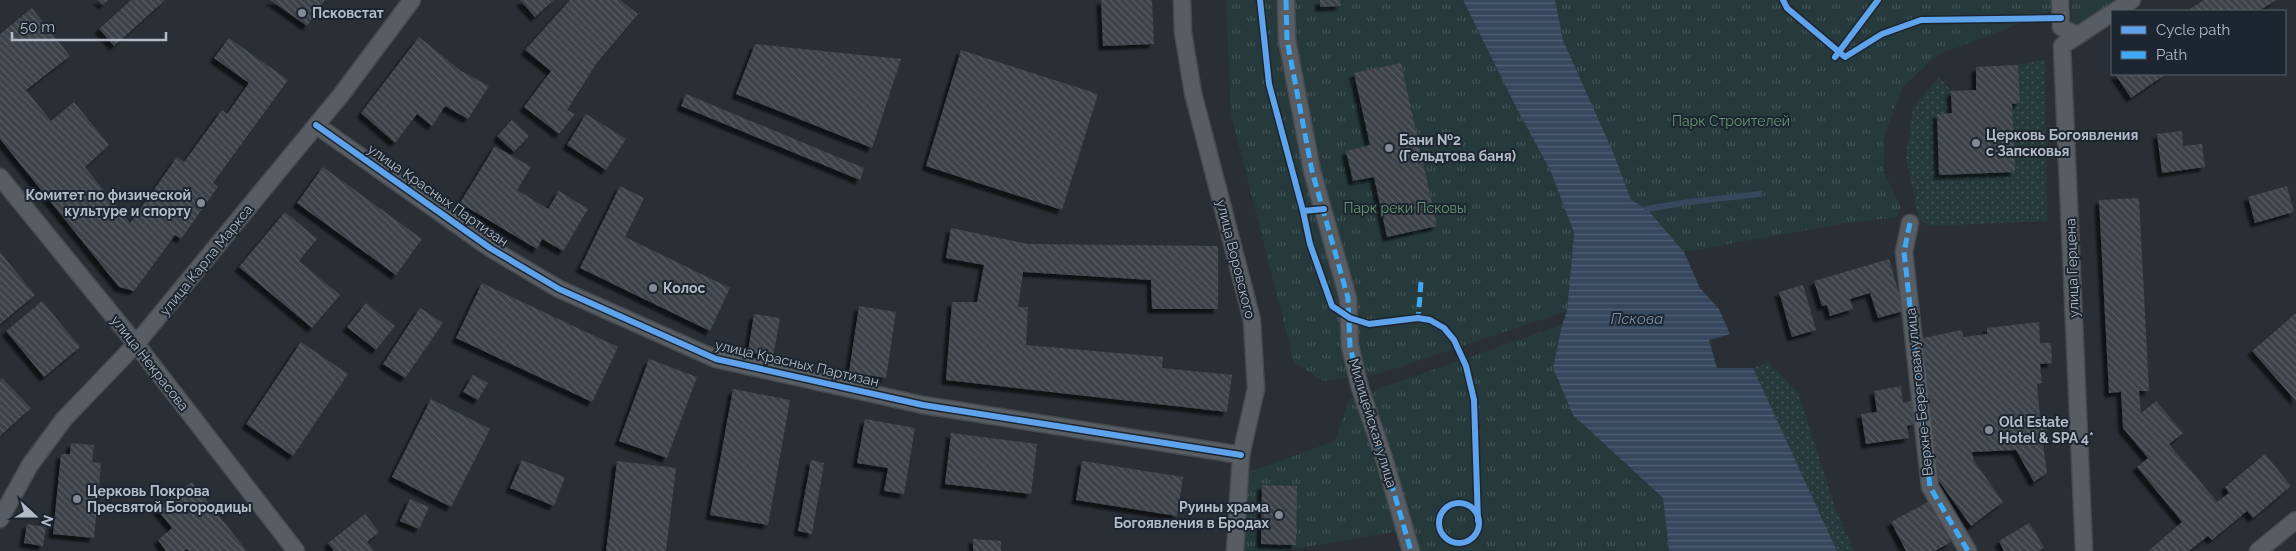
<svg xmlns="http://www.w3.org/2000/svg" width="2296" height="551" font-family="Raleway,sans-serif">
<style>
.grass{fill:url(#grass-dots)}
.park{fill:url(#park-tufts)}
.water{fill:url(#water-rules)}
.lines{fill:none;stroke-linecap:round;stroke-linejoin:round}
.stream{stroke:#36485e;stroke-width:6}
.building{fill:url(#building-back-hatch);filter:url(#shadow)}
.street-casing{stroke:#474b50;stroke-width:19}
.street{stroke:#585d63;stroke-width:16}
.quiet{stroke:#3fa9f5;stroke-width:5;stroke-dasharray:10 5;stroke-linecap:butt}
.cycleway-casing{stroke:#1c2530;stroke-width:9}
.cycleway{stroke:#60a3ed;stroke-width:6}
.poi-dot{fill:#838a94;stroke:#1c2530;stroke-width:2}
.labels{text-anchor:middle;stroke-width:4;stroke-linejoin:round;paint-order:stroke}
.poi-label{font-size:14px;font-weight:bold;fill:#b3bbc7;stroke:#1c2530;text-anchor:start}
.park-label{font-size:14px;fill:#6a9773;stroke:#1c2530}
.street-label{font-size:14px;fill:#b3bbc7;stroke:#1c2530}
.water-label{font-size:15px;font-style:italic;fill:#7b92ae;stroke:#1c2530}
</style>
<defs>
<pattern id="grass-dots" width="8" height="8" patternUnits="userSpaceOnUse" patternTransform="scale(1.25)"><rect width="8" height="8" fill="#26393b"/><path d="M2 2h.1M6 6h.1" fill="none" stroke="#435456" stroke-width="1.8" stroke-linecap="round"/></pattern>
<pattern id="park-tufts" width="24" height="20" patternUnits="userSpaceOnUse" patternTransform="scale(1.25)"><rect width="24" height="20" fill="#26393b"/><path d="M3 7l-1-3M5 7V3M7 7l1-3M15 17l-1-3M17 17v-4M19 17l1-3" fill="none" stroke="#435456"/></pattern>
<pattern id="water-rules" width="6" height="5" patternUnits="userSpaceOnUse" patternTransform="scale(1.25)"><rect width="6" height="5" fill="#36485e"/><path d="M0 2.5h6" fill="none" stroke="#516074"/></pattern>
<pattern id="building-back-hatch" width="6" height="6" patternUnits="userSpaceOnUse" patternTransform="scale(1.25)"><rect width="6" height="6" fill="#3e4349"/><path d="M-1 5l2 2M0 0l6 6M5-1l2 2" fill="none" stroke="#585c62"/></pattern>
<filter id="shadow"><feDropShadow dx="-4.5" dy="4.5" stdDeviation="1" flood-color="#0009"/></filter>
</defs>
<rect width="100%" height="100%" fill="#292f35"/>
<!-- grass -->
<path class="grass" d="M2045 59 2047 221 1928 226 1919 219 1906 157 1913 108 1939 77 1951 91 1952 113 1937 114 1939 175 2015 172 2012 104 2020 103 2018 65Z
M1769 362 1798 392 1834 504 1854 551H1837L1753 368Z"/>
<!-- park -->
<path class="park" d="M1226 0H1463L1517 109 1551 172 1574 233 1567 311 1378 374 1323 381 1294 362 1231 114Z
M1555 0H2056V10L1937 55 1902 88 1884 137V172L1901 208 1897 217 1840 224 1684 252 1647 209 1631 200 1613 152 1563 40Z
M2071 0H2117L2072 28Z
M1562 325 1554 368 1573 415 1663 498 1669 551H1404L1399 531 1282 551H1243L1249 472 1335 441 1349 399Z"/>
<!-- water -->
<path class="water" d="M1463 0H1555L1563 40 1613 152 1631 200 1647 209 1684 252 1700 288 1719 309 1730 334 1709 340 1717 368H1753L1837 551H1669L1663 498 1573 415 1553 368 1562 325 1567 311 1574 233 1551 172 1517 109Z"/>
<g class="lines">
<!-- stream -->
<path class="stream" d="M1647 209 1689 202 1759 194"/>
</g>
<!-- building -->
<path class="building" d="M98 0H108L103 5Z
M131 0H165L114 46 99 29Z
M270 0H325L307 26Z
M520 0H554L535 17Z
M570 0H620L638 14 596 64 567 110 575 114 559 134 524 107 551 71 525 50Z
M1101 0H1152L1154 44 1103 46Z
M1320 0H1340L1341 6 1320 7Z
M2204 0H2276L2259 11H2187Z
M32 8 70 56 26 90 51 121 74 102 109 145 85 167 130 223 177 157 184 162 222 110 227 114 249 83 214 58 229 38 288 80 213 183 218 187 181 239 175 235 134 291 119 287 0 139V34Z
M419 37 461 71 489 86 468 119 445 106 432 126 417 114 395 143 361 113Z
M755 44 901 59 872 148 736 94Z
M961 50 1098 94 1062 210 926 166Z
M1401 63 1437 226 1387 237 1374 177 1353 181 1346 151 1370 145 1354 73Z
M2018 65 2020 103 2012 104 2015 172 1939 175 1937 114 1952 113 1951 91 1976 90V67Z
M2115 74H2166L2131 98Z
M686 94 864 168 860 180 681 106Z
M586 114 626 139 606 170 567 145Z
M512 120 529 136 514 152 497 136Z
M2182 131 2183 146 2202 144 2205 167 2162 173 2157 134Z
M495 146 531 167 517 190 548 209 559 191 588 209 563 251 542 239 537 249 460 203Z
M323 167 422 239 396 275 297 203Z
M620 186 644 198 625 237 730 288 710 331 580 268Z
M2287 186 2294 212 2255 223 2248 197Z
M2139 198 2149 391H2139L2141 413 2156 401 2183 433 2169 444 2217 502 2229 493 2225 487 2265 454 2291 486 2253 518 2247 511 2212 540 2208 536 2189 551H2148L2182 522 2137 467 2148 458 2123 428 2121 392 2109 393 2099 200Z
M285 212 317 239 299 261 340 295 312 328 239 267Z
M951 228 1028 244 1218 246V309H1152L1151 280 1023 272 1018 307H1028L1026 345 1163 357 1162 368 1232 375 1227 412 946 380 952 302H977L984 265 946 258Z
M0 252 35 295 0 324Z
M1889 259 1904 311 1878 318 1870 293 1850 299 1853 309 1830 316 1827 305 1822 306 1814 281Z
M482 283 618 347 592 402 456 338Z
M1803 285 1816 330 1792 337 1779 292Z
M42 301 80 347 44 377 6 331Z
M366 303 395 326 376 350 347 327Z
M859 306 896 312 886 378 849 372Z
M420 308 443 323 405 378 383 364Z
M2296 313V401L2252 351Z
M754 314 780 318 773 357 748 352Z
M2039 322 2040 343H2051L2052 363 2040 364 2042 383 2037 384 2040 417H2045L2048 443 2043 444 2047 473 2034 482 2016 450 1972 452 1974 461 2003 502 1971 526 1939 481 1918 339 1962 330 1963 337 1987 334V328Z
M301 342 348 374 293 456 246 424Z
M649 359 697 377 667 458 619 441Z
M473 375 488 383 478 400 463 392Z
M2 378 31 408 0 436V380Z
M1901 386 1903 403 1911 401 1915 424 1907 426 1909 438 1866 444 1861 414 1877 412 1874 391Z
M733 389 790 400 768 525 710 515Z
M431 399 490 429 451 507 392 477Z
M865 419 915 428 904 494 884 491 888 468 857 463Z
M951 433 1037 444 1031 494 945 484Z
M71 443 94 445 92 462 101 463 94 538 53 534 61 454H70Z
M522 460 565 477 554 506 510 488Z
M811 460 824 463 812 534 798 531Z
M617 461 676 468 666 551H606Z
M1082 461 1183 477 1177 516 1076 500Z
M192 482 247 551H189L187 549 184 551H166L158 540 172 528 157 509Z
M1262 485 1297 486 1296 545 1261 544Z
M410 499 429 507 419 529 400 521Z
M1928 502 1951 542 1935 551H1906L1891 522Z
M365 514 379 532 367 542 374 551H334L328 543Z
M2029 523 2044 547 2039 551H2004L1999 541Z
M27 524 46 527 43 546 24 543Z
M973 539 1001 541V551H973Z"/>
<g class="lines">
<!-- street casing -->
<g class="street-casing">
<path id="street" d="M1182 0 1183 32 1193 93 1252 320 1256 389 1241 455 1235 551
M1286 0 1287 40 1312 171 1348 298 1350 346 1360 388 1384 458 1411 551
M2060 0 2061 27 2076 35 2062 46
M2115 11 2132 0
M2068 42 2112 13
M2062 46 2084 551
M316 125 490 248 559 289 716 359 923 405 1241 455
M0 177 136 344 296 551
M1910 223 1904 252 1930 487 1968 551
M0 519 30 465 64 419 136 344 341 95 412 0
M2258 551 2296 520"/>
</g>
<!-- street -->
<use href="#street" class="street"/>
<!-- quiet -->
<path class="quiet" d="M1286 0 1287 40 1312 171 1348 298 1350 346 1360 388 1384 458 1411 551
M1910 223 1904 252 1930 487 1968 551
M1418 322 1421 282"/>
<!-- cycleway casing -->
<g class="cycleway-casing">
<path id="cycleway" d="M1260 0 1269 84 1303 211 1324 209
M1783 0 1787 8 1845 57 1882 34 1921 20 2061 18
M1835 57 1878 0
M316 125 490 248 559 289 716 359 923 405 1241 455
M1303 211 1310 244 1332 306 1350 318 1369 324 1418 318 1430 320 1444 328 1454 340 1466 366 1474 400 1478 521
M1439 523a20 20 0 1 1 40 0a20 20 0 1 1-40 0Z"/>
</g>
<!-- cycleway -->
<use href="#cycleway" class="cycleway"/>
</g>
<!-- markers -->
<g class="poi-dot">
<circle cx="302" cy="13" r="5"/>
<circle cx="1976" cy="143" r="5"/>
<circle cx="1389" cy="148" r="5"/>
<circle cx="201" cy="203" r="5"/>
<circle cx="653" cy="288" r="5"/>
<circle cx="1989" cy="430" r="5"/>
<circle cx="77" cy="499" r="5"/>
<circle cx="1279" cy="515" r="5"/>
</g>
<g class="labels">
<!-- poi labels -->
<g class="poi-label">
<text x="312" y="18">Псковстат</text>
<text x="1986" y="140">Церковь Богоявления<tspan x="1986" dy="16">с Запсковья</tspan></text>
<text x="1399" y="145">Бани №2<tspan x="1399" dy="16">(Гельдтова баня)</tspan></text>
<text x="191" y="200" text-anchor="end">Комитет по физической<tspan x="191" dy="16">культуре и спорту</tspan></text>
<text x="663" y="293">Колос</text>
<text x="1999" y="427">Old Estate<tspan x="1999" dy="16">Hotel &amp; SPA 4*</tspan></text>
<text x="87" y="496">Церковь Покрова<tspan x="87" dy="16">Пресвятой Богородицы</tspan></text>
<text x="1269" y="512" text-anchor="end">Руины храма<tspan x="1269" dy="16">Богоявления в Бродах</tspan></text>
</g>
<!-- park labels -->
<g class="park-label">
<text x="1731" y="126">Парк Строителей</text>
<text x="1405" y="213">Парк реки Псковы</text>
</g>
<!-- street labels -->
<g class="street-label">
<text transform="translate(438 195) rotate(35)" y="5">улица Красных Партизан</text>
<text transform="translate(1236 259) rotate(76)" y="5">улица Воровского</text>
<text transform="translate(206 260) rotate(-51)" y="5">улица Карла Маркса</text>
<text transform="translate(2072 268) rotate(-92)" y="5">улица Герцена</text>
<text transform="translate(150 363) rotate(52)" y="5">улица Некрасова</text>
<text transform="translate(797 363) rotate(13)" y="5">улица Красных Партизан</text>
<text transform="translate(1919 392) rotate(-96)" y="5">Верхне-Береговая улица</text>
<text transform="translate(1373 423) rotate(73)" y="5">Милицейская улица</text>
</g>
<!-- water labels -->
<g class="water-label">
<text x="1637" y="324">Пскова</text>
</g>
</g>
<!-- legend -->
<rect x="2111" y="10" width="175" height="65" fill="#1c2530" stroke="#58616c"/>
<rect x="2121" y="26" width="25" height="8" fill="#60a3ed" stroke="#58616c"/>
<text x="2156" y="35" font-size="15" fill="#b3bbc7">Cycle path</text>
<rect x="2121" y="51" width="25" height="8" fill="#3fa9f5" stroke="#58616c"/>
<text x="2156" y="60" font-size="15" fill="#b3bbc7">Path</text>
<!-- north arrow -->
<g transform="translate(35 516) rotate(111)" stroke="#1c2530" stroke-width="4" paint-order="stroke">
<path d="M0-4L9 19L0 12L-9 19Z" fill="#b3bbc7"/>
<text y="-8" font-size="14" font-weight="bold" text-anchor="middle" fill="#b3bbc7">N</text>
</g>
<!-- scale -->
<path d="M12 32v8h154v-8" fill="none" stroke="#b3bbc7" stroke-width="2.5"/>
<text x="20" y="32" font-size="15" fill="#b3bbc7" stroke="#1c2530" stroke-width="4" paint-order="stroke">50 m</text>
</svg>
